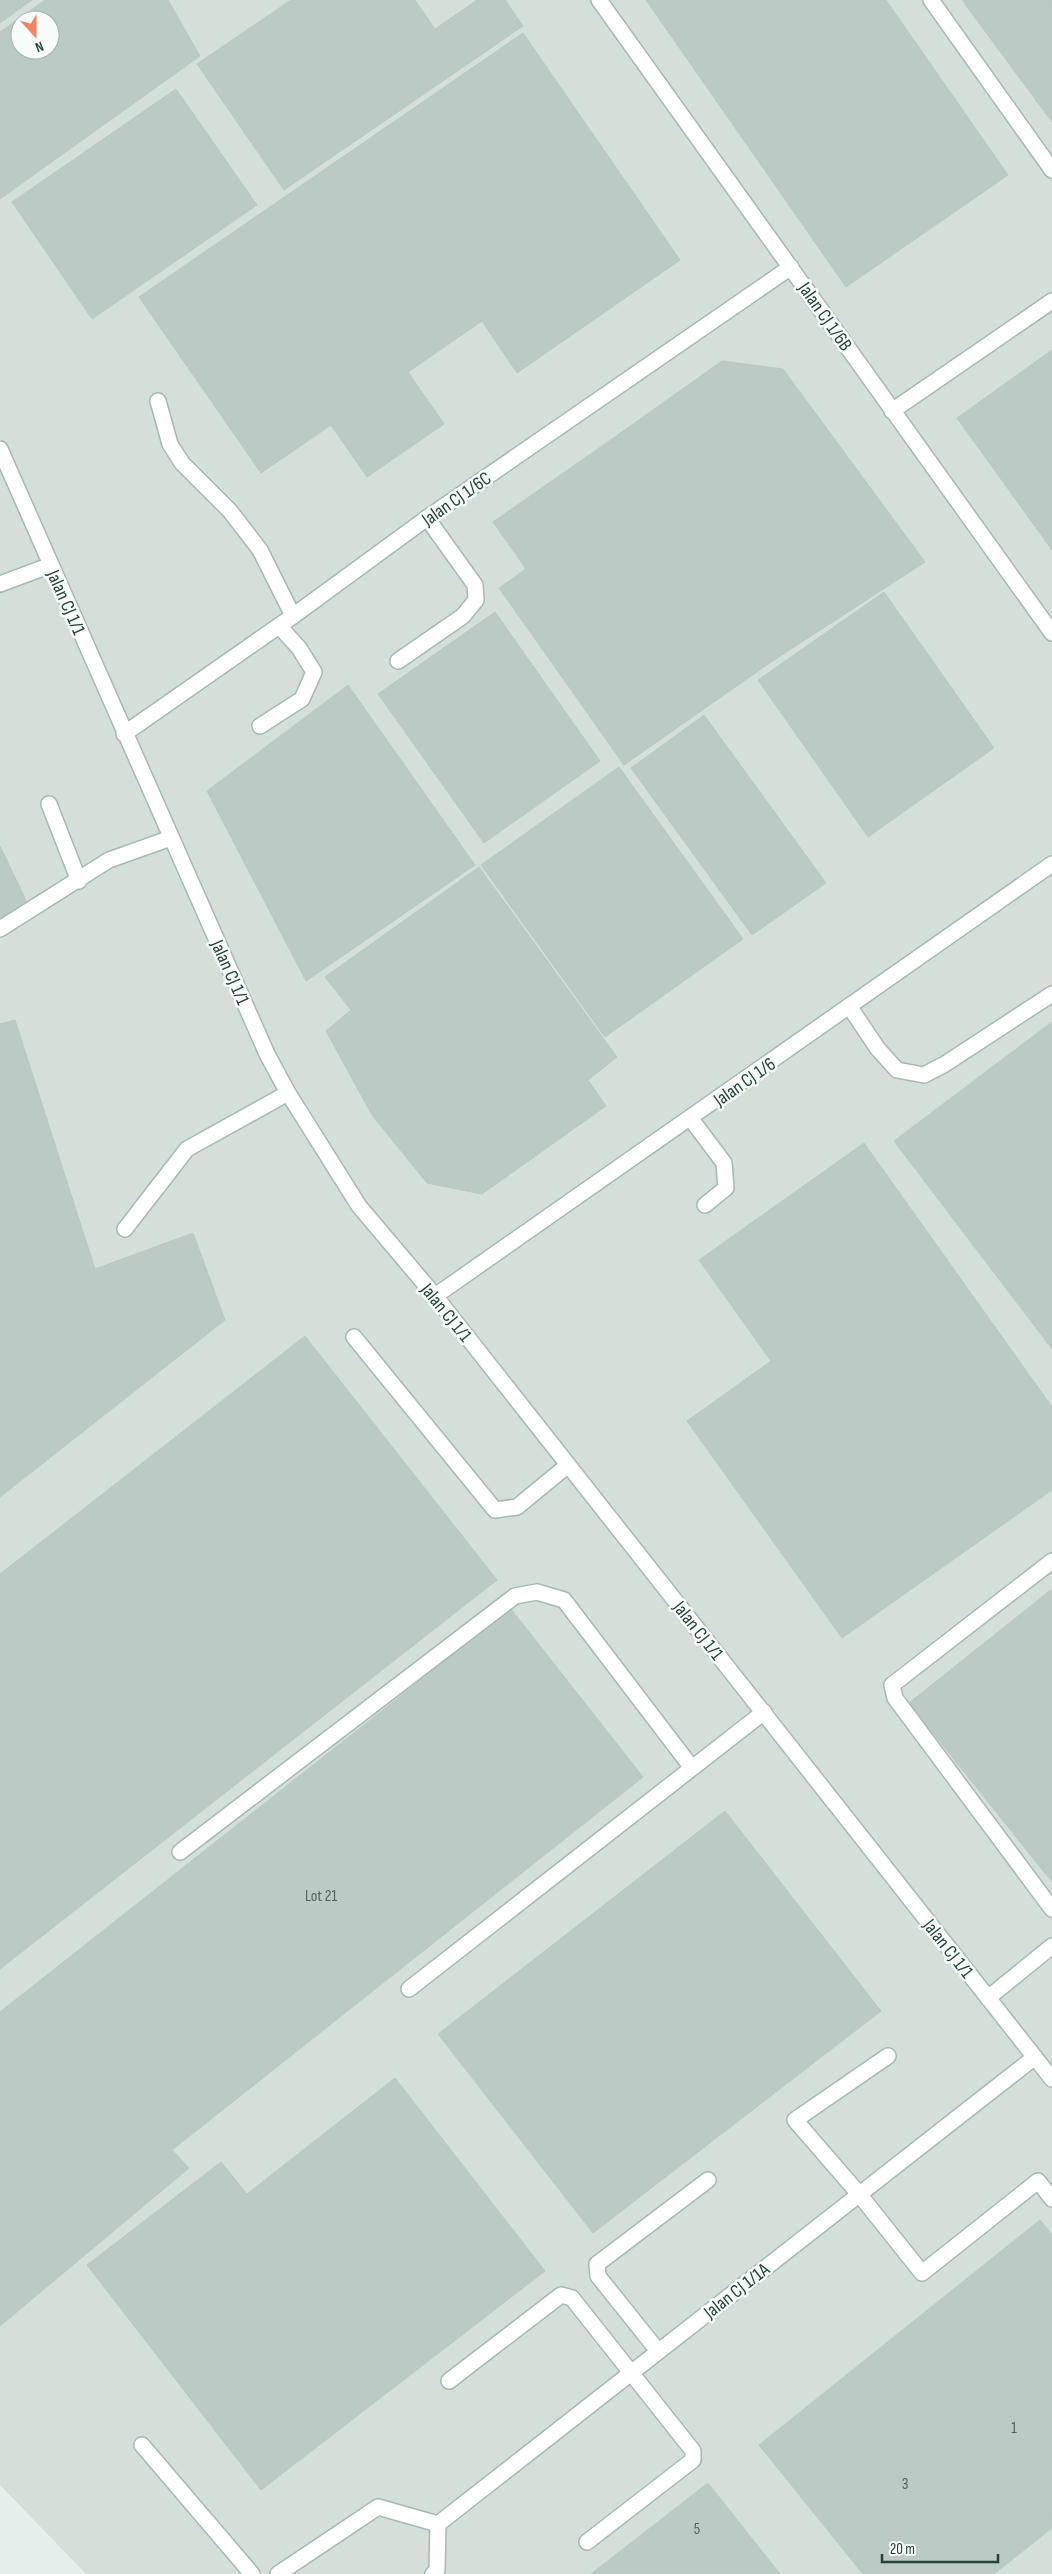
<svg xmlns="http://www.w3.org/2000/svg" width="1052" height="2574" font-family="'Sofia Sans Condensed',sans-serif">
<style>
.built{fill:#d4dfda;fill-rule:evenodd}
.building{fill:#bbcac4;stroke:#b8c9c2;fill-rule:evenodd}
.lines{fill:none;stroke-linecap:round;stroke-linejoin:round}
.service-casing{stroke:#a8b8b2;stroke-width:18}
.minor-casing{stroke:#a8b8b2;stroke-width:18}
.service{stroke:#fff;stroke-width:15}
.minor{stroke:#fff;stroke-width:15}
.labels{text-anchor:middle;stroke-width:5;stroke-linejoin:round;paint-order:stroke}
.number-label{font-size:16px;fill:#4a645c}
.street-label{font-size:19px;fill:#24423a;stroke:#f7fbf9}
</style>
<rect width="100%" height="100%" fill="#e6efeb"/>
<!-- built -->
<path class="built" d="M0 0H1052V2574H86L0 2485ZM20 20H50V50H20Z"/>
<!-- building -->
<path class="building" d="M0 0H32L0 23Z
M45 0H168L200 56 0 199V32ZM20 20H50V50H20Z
M291 0H415L435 29 477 0H505L523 26 284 190 197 64Z
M646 0H886L1008 175 846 287Z
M962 0H1052V122Z
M523 33 680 260 517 373 482 321 408 372 444 424 367 477 331 425 261 473 139 297Z
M176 89 257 205 92 319 12 202Z
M1052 350V550L957 418Z
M722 361 783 369 925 562 771 662 612 439Z
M612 439 771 662 624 765 499 588 526 569 493 522Z
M884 592 994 748 868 837 758 680Z
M495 612 600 761 484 843 378 694Z
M348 685 475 865 306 981 207 791Z
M704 715 826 883 752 935 631 768Z
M619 767 743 939 605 1037 481 865Z
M0 846 33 915 0 931Z
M479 867 617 1057 588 1080 606 1106 482 1194 427 1183 372 1115 326 1031 351 1010 325 977Z
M15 1020 95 1269 193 1233 225 1320 0 1497V1024Z
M1052 1022V1349L894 1141Z
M864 1143 1052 1407V1490L842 1638 687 1421 771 1361 699 1260Z
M305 1336 497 1580 0 1969V1574Z
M1052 1589V1882L909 1703Z
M511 1609 643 1777 172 2150 189 2168 0 2326V2012Z
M725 1811 881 2011 593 2233 438 2034Z
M395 2078 545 2271 261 2490 87 2265 221 2162 247 2194Z
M1040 2220 1052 2235V2522L900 2332Z
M900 2332 1052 2522V2528L994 2574H863L759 2445Z
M708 2483 780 2574H591Z"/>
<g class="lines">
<!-- service casing -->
<g class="service-casing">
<path id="service" d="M931 0 1052 170
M158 401 170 444 182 463 230 511 260 550 293 616
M892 411 1052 301
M0 584 51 565
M398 661 463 616 476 600 475 585 427 518
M260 726 302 699 314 672 299 648 279 626
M49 804 79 881
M0 929 109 860 171 838
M849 1006 878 1049 897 1070 924 1075 945 1064 1052 994
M691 1119 724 1163 726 1188 705 1205
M125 1229 187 1149 288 1093
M354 1337 495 1510 517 1507 568 1465
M1052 1561 892 1685 895 1698 1052 1909
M180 1852 515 1596 537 1592 564 1600 692 1768
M409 1989 764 1712
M988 1998 1052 1946
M888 2056 795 2120 859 2194 922 2273 1038 2181 1052 2199
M658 2351 598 2276 597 2264 708 2180
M449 2381 561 2295 572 2298 693 2451V2460L587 2542
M142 2445 252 2574
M278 2574 378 2507 438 2524 437 2570 433 2574"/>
</g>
<!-- minor casing -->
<g class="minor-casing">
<path id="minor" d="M599 0 1052 633
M0 449 267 1054 288 1093 359 1206 435 1296 1052 2079
M124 734 293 616 427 518 791 267
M435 1296 1052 864
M438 2524 1035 2057"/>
</g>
<!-- service -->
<use href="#service" class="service"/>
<!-- minor -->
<use href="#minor" class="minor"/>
</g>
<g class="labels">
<!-- number labels -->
<g class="number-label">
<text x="321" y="1901">Lot 21</text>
<text x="1014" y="2433">1</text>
<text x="905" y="2489">3</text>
<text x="697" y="2534">5</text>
</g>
<!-- street labels -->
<g class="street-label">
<text transform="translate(826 316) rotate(55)" y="7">Jalan CJ 1/6B</text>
<text transform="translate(456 498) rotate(-35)" y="7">Jalan CJ 1/6C</text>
<text transform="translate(67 602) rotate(66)" y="7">Jalan CJ 1/1</text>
<text transform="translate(231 972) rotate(66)" y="7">Jalan CJ 1/1</text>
<text transform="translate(744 1081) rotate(-35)" y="7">Jalan CJ 1/6</text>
<text transform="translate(447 1312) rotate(51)" y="7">Jalan CJ 1/1</text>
<text transform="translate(699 1630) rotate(52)" y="7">Jalan CJ 1/1</text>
<text transform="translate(949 1948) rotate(52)" y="7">Jalan CJ 1/1</text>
<text transform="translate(736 2290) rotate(-38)" y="7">Jalan CJ 1/1A</text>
</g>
</g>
<!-- north arrow -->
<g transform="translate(35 35) rotate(159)"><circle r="24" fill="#f7fbf9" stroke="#a3b1ad"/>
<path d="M0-4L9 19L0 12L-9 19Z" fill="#f4845f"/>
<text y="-8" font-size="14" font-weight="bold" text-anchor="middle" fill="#24423a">N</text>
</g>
<!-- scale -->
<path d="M882 2554v8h116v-8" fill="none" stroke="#24423a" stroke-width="2.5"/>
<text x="890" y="2554" font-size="15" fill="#24423a" stroke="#f7fbf9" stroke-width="4" paint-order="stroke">20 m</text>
</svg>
